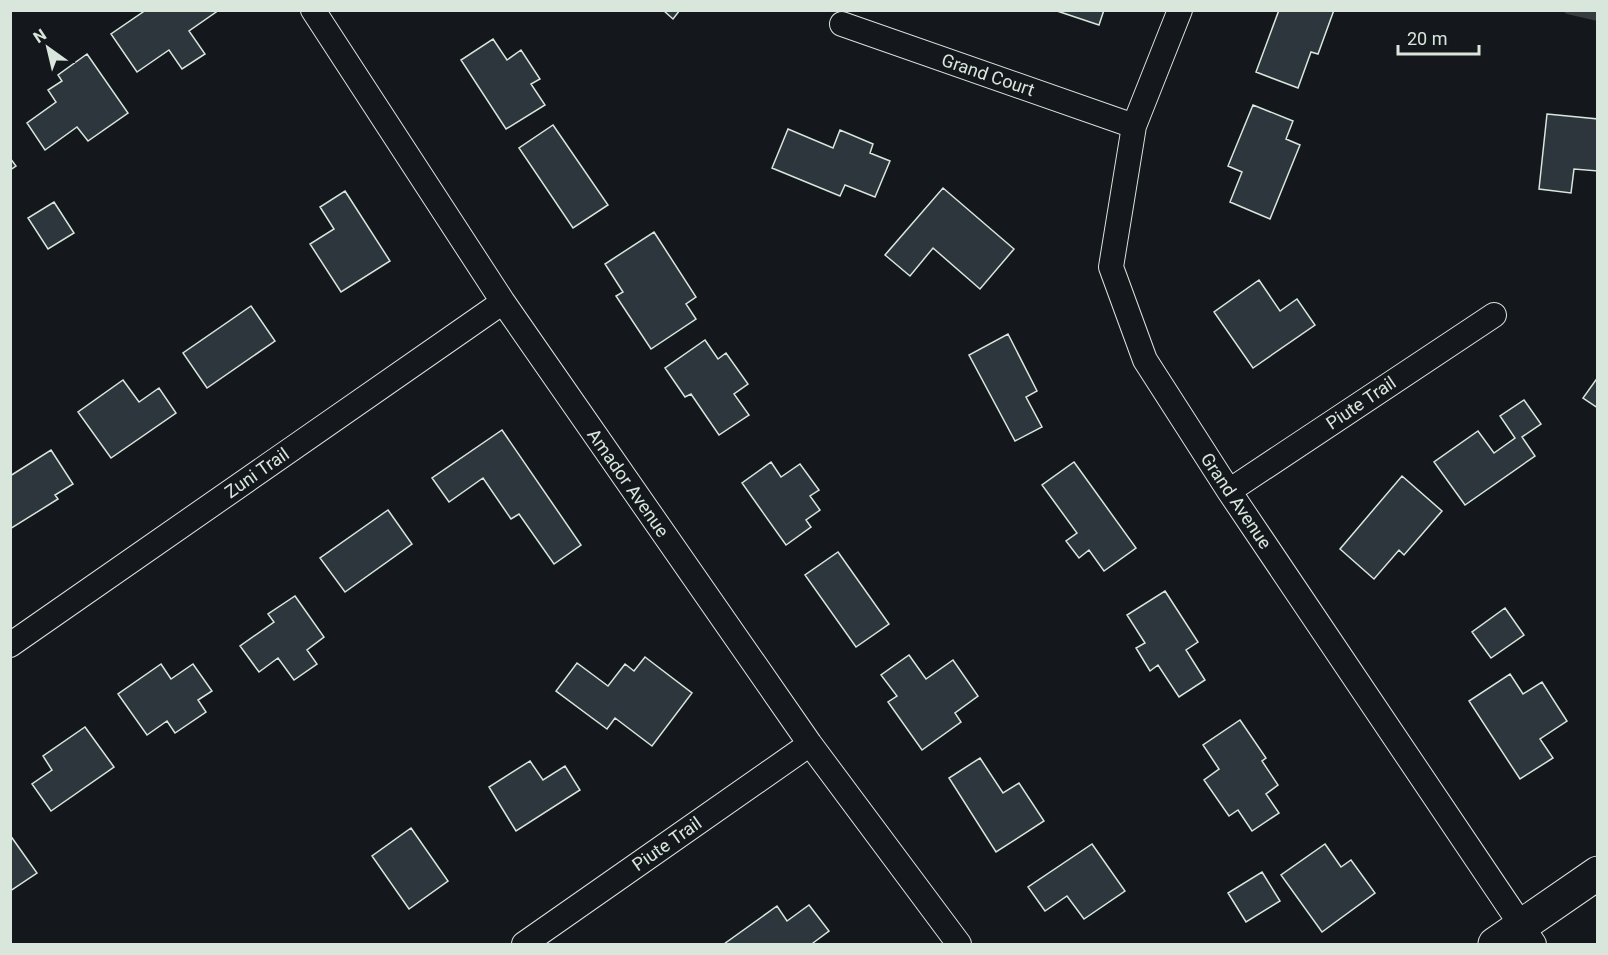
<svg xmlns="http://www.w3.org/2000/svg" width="1608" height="955" font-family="Roboto,sans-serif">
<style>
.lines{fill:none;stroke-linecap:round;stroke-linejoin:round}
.stream{stroke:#363b3e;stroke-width:8}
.building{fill:#2c363c;stroke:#d8e6dc;stroke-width:1.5}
.street-casing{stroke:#d8e6dc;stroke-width:26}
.secondary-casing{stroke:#d8e6dc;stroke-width:35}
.street{stroke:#14181c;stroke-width:24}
.secondary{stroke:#14181c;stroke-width:33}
.labels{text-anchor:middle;stroke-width:4.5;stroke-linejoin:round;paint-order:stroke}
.street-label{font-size:18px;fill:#d8e6dc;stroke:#14181c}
</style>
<rect width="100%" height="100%" fill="#14181c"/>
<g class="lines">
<!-- stream -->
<path class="stream" d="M1568 10 1598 17"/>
</g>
<!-- building -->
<path class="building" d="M146 10H219L189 31 205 54 182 69 169 50 137 72 111 34Z
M663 10H680L673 19Z
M1054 10H1104L1099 25Z
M1279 10H1334L1318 54 1311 52 1298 88 1256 72Z
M493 39 507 60 521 50 540 79 531 84 545 105 506 129 461 60Z
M87 54 128 113 88 141 77 127 45 150 27 123 56 102 48 90 62 81 58 75Z
M1253 105 1293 121 1286 139 1300 145 1270 219 1230 202 1242 172 1228 166Z
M1547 114 1598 119V171L1574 169 1571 193 1539 189Z
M553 125 608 205 573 228 519 148Z
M788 129 833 148 840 130 873 144 870 153 890 161 875 197 845 185 840 196 772 168Z
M10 158 16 166 10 170Z
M943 188 1014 249 980 289 933 248 910 276 885 255Z
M345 191 390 261 341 292 310 244 334 229 320 207Z
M54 202 74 233 48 249 28 218Z
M654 232 696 297 686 304 696 319 651 349 616 296 623 292 605 264Z
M1259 280 1280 311 1297 299 1315 325 1253 368 1214 312Z
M251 306 275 341 207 388 183 353Z
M1008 334 1037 391 1026 397 1042 427 1015 441 969 355Z
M705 340 718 359 726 353 748 384 734 394 749 415 719 435 691 394 685 397 665 368Z
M1598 377V408L1583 398Z
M123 380 139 402 159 388 176 413 111 458 78 412Z
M1524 400 1541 424 1522 437 1535 456 1465 505 1434 462 1478 431 1494 453 1515 438 1500 416Z
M502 430 581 545 554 564 519 514 511 519 483 478 449 502 432 478Z
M51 450 73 484 55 495 58 499 10 529V476Z
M771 462 781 477 800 464 819 490 810 496 820 510 806 520 811 527 786 545 742 483Z
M1074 462 1136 548 1104 571 1089 550 1079 558 1066 541 1077 533 1042 485Z
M1402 476 1442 511 1404 555 1399 550 1374 579 1340 549Z
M388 510 412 544 345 592 320 558Z
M838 552 889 624 856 647 805 575Z
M1165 591 1198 642 1186 650 1205 680 1179 697 1158 665 1150 671 1136 648 1145 643 1127 615Z
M295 596 324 637 307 650 317 664 294 680 278 658 259 672 240 646 274 622 268 614Z
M1505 608 1524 635 1491 658 1472 632Z
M909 655 926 679 953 660 978 696 955 713 961 722 922 750 888 702 897 696 881 675Z
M645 657 692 693 652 746 615 718 607 729 556 691 577 663 608 686 625 664 634 671Z
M161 664 171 679 193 664 212 691 198 700 206 712 175 733 167 721 147 735 118 694Z
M1510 674 1523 694 1542 682 1567 721 1540 739 1553 758 1520 779 1469 701Z
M1240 720 1266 758 1262 761 1278 785 1266 794 1279 813 1252 831 1238 810 1229 816 1204 780 1219 769 1203 745Z
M85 727 114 767 51 811 32 784 52 770 43 756Z
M980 758 1003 793 1019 783 1044 821 996 852 949 778Z
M530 761 543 780 565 766 580 790 516 831 489 787Z
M411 828 448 881 409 909 372 856Z
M10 835 37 873 10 891Z
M1092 844 1125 891 1084 919 1067 896 1045 911 1028 887Z
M1325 844 1341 867 1351 860 1375 893 1322 932 1281 875Z
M1262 872 1280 901 1246 922 1228 893Z
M809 905 829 931 813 943 814 944H724L777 906 787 921Z"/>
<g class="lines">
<!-- street casing -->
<g class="street-casing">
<path id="street" d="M313 10 503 302 810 744 959 944
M1180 10 1134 126 1111 267 1145 360 1229 491 1534 944
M842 24 1134 126
M1229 491 1494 315
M10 645 503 302
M524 944 810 744"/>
</g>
<!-- secondary casing -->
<g class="secondary-casing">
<path id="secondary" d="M1495 944 1598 873"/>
</g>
<!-- street -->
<use href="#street" class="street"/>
<!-- secondary -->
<use href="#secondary" class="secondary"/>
</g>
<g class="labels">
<!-- street labels -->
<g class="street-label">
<text transform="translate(988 75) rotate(19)" y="6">Grand Court</text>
<text transform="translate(1361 403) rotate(-34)" y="6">Piute Trail</text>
<text transform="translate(257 473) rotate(-35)" y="6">Zuni Trail</text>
<text transform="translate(628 483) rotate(55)" y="6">Amador Avenue</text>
<text transform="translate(1236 501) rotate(56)" y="6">Grand Avenue</text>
<text transform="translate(667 844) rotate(-35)" y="6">Piute Trail</text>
</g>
</g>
<!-- border -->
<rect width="1608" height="955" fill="none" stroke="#d8e6dc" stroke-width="24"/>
<!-- north arrow -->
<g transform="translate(48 48) rotate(326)" stroke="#14181c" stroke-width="4.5" paint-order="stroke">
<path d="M0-4.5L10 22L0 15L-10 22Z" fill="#d8e6dc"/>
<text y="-9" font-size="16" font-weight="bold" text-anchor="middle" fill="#d8e6dc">N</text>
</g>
<!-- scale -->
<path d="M1398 45v9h81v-9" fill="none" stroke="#d8e6dc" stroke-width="3"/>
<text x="1407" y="45" font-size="18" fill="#d8e6dc" stroke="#14181c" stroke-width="4.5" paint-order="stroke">20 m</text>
</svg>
